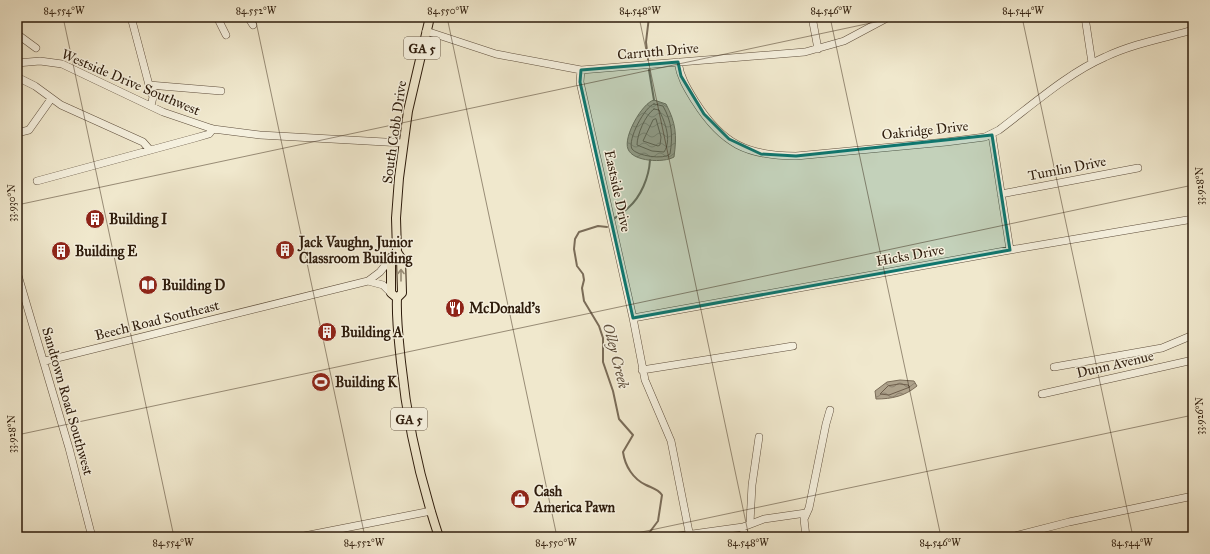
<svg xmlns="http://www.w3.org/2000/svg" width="1210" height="554" font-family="'IM FELL Great Primer',serif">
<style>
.water{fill:url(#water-waves);stroke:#7a6c58}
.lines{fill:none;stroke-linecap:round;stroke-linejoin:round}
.shore{stroke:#6e5e4b;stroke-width:1}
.stream{stroke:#7a6c58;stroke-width:2}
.minor-casing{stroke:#5e4e3c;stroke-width:8}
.major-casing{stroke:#2d1b0b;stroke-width:10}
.minor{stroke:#f5f0de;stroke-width:7}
.major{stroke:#f0e8cd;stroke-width:8}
.oneway{stroke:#988c76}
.marked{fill:#0f766e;fill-opacity:0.2;stroke:#0f766e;stroke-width:3;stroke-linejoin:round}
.ticks{fill:none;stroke:#2d1b0b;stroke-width:1;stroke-opacity:0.45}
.labels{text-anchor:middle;stroke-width:3;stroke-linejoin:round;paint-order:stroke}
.shield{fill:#f5f0de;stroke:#695b4a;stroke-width:1}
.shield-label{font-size:13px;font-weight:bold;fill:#2d1b0b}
.street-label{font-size:14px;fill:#2d1b0b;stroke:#f5f0de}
.poi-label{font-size:14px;font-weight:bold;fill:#2d1b0b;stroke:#f5f0de;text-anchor:start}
.water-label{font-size:15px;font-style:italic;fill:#61513e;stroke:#f5f0de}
.neatline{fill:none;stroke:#2d1b0b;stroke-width:1.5}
.ticks-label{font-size:10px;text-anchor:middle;fill:#2d1b0b}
</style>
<defs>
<pattern id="water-waves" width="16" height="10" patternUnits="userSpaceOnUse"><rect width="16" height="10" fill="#aea28b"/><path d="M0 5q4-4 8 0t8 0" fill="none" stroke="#8e8370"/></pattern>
</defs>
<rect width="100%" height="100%" fill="#f0e8cd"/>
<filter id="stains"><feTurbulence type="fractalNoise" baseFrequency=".005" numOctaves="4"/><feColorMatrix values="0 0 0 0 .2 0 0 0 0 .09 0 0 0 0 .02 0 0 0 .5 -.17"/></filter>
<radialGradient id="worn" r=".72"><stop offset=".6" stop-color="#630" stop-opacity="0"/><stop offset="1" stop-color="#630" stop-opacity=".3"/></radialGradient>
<!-- water -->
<path class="water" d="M654 100 666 104C676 123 677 135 674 157 664 163 633 162 628 149 623 137 642 103 654 100Z
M900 380 914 381 917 386C905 396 892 399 876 399L875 391 887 382Z"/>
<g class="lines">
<!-- shore -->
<path class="shore" d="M654 104 663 106C672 122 673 136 670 154 664 160 637 156 632 149 627 140 645 106 654 104Z
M654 109 659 110C665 122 672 140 664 152L652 151 637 145C637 135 645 115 654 109Z
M656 119 661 137 660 145 658 146 643 141 653 120Z
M900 384 908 385 910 387 889 395 880 394 888 386Z"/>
<!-- stream -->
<path class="stream" d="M648 59 646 42 649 17
M649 70 654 100
M615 218C619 214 624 212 628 208 641 197 649 177 650 160
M607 227 598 226 579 232 575 239 574 249 577 266 583 274 584 280 582 288 584 301 599 326 603 338V362L613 391 619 419 633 435 623 452C625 466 633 479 646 485 652 488 658 489 662 495L658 521 646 537"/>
<!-- minor casing -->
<g class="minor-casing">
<path id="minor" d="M131 17 149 85
M217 17 226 35
M248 17 253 25
M812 17 818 49
M1085 17 1092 63
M426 31 496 54 581 70 805 52 844 41 889 17
M17 34 36 48
M678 62C680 77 687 88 695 101 722 144 747 156 796 156L946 142 985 137 999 130C1031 106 1068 73 1105 57 1132 44 1164 38 1193 30
M17 63 40 61 62 64 163 112 213 129 260 135 403 143
M581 70 580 82 633 318 645 380 671 441 690 537
M17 77 35 86 61 105 143 142 150 150
M151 106 153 97 149 85 221 91
M17 133 29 130 51 99
M992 135 1010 250
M37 181 195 138 209 134 213 129
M1001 194 1138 168
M17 272 69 448 92 537
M368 281 383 285 391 293
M633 318 1010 250 1193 219
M45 361 368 281 380 272 391 258
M1054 367 1162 348 1193 335
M642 370 793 346
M1042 394 1193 360
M750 523 752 485 759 437
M743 527 745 537
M299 537 431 511
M671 537 743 527 764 519 806 513
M806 537 804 519 809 508 826 424 830 410
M1011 537 1069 522 1193 496"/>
</g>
<!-- major casing -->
<g class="major-casing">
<path id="major" d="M430 17 408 111 399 178 396 218 397 252 401 258 402 293 397 298C396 320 399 341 401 362 407 422 420 480 439 537
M397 298 391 293V258L397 252"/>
</g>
<!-- minor -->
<use href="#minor" class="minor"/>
<!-- major -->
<use href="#major" class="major"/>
</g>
<!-- one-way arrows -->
<defs><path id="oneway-shaft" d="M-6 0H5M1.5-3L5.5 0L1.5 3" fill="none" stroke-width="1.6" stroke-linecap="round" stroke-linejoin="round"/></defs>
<use class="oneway" href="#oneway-shaft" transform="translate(401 275) rotate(-90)"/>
<!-- marked area -->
<path class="marked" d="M678 62 681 76 704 114 729 139 761 154 796 156 992 135 1010 250 633 318 580 82 581 70Z"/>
<!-- ticks -->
<path class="ticks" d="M63 17 174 537M255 17 365 537M447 17 557 537M639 17 749 537M830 17 941 537M1022 17 1133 537M17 205 899 17M17 435 1193 185M618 537 1193 415"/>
<!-- icons -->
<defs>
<g id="building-disc" transform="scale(1)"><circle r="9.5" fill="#8f2418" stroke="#f5f0de"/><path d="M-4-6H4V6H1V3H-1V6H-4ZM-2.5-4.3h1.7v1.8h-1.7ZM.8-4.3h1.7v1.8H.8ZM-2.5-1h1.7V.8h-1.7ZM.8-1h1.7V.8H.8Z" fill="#fff"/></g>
<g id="library-disc" transform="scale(1)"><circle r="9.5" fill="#8f2418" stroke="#f5f0de"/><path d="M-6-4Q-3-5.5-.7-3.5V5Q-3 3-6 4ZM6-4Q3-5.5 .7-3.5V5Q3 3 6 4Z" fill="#fff"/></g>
<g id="restaurant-disc" transform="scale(1)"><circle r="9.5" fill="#8f2418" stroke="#f5f0de"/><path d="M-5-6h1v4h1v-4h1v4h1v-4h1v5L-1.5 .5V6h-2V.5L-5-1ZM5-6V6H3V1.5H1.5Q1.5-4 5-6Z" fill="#fff"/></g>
<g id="stadium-disc" transform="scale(1)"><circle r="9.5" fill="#8f2418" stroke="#f5f0de"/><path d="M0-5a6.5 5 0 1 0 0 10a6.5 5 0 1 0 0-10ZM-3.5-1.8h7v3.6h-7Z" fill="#fff"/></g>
<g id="shop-disc" transform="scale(1)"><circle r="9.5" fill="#8f2418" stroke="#f5f0de"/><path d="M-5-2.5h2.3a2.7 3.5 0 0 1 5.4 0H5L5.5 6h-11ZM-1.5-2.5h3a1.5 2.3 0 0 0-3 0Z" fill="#fff"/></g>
</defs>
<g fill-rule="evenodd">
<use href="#building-disc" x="95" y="219"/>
<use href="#building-disc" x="285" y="250"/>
<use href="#building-disc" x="61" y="251"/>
<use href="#library-disc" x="148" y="285"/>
<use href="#restaurant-disc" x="455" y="308"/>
<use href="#building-disc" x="327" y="332"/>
<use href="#stadium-disc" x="321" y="382"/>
<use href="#shop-disc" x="520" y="499"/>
</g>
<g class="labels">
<!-- shield labels -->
<g class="shield">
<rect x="404" y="37" width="36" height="22" rx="3"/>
<rect x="391" y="408" width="36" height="22" rx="3"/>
</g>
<g class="shield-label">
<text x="422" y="53">GA 5</text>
<text x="409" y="424">GA 5</text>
</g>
<!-- street labels -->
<g class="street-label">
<text transform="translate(658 51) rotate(-5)" y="5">Carruth Drive</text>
<text transform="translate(131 82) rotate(23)" y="5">Westside Drive Southwest</text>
<text transform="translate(925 130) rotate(-6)" y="5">Oakridge Drive</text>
<text transform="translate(394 132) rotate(-82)" y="5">South Cobb Drive</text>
<text transform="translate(1067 168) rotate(-11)" y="5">Tumlin Drive</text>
<text transform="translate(618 191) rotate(78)" y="5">Eastside Drive</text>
<text transform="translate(910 255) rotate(-10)" y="5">Hicks Drive</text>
<text transform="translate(157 320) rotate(-14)" y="5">Beech Road Southeast</text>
<text transform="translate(1115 364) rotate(-13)" y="5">Dunn Avenue</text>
<text transform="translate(68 401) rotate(74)" y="5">Sandtown Road Southwest</text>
</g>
<!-- poi labels -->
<g class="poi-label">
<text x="109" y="224">Building I</text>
<text x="299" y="247">Jack Vaughn, Junior<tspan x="299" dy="16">Classroom Building</tspan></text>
<text x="75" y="256">Building E</text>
<text x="162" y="290">Building D</text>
<text x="469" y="313">McDonald's</text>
<text x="341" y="337">Building A</text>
<text x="335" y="387">Building K</text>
<text x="534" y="496">Cash<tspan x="534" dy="16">America Pawn</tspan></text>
</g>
<!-- water labels -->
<g class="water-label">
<text transform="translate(616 356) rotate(76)" y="5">Olley Creek</text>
</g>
</g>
<!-- margin -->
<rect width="1210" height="554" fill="none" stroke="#f0e8cd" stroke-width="44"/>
<rect x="22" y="22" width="1166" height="510" class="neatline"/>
<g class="ticks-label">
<text x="64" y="14">84.554°W</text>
<text x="256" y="14">84.552°W</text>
<text x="448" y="14">84.550°W</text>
<text x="640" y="14">84.548°W</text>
<text x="831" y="14">84.546°W</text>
<text x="1023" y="14">84.544°W</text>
<text transform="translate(1199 186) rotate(-90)" y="4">33.928°N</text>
<text transform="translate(11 203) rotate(-90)" y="4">33.930°N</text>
<text transform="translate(1199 416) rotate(-90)" y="4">33.926°N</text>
<text transform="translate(11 434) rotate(-90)" y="4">33.928°N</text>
<text x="173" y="546">84.554°W</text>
<text x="364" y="546">84.552°W</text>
<text x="556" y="546">84.550°W</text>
<text x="748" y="546">84.548°W</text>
<text x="940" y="546">84.546°W</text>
<text x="1132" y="546">84.544°W</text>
</g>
<rect width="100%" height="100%" filter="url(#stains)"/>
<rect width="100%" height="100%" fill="url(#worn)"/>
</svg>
